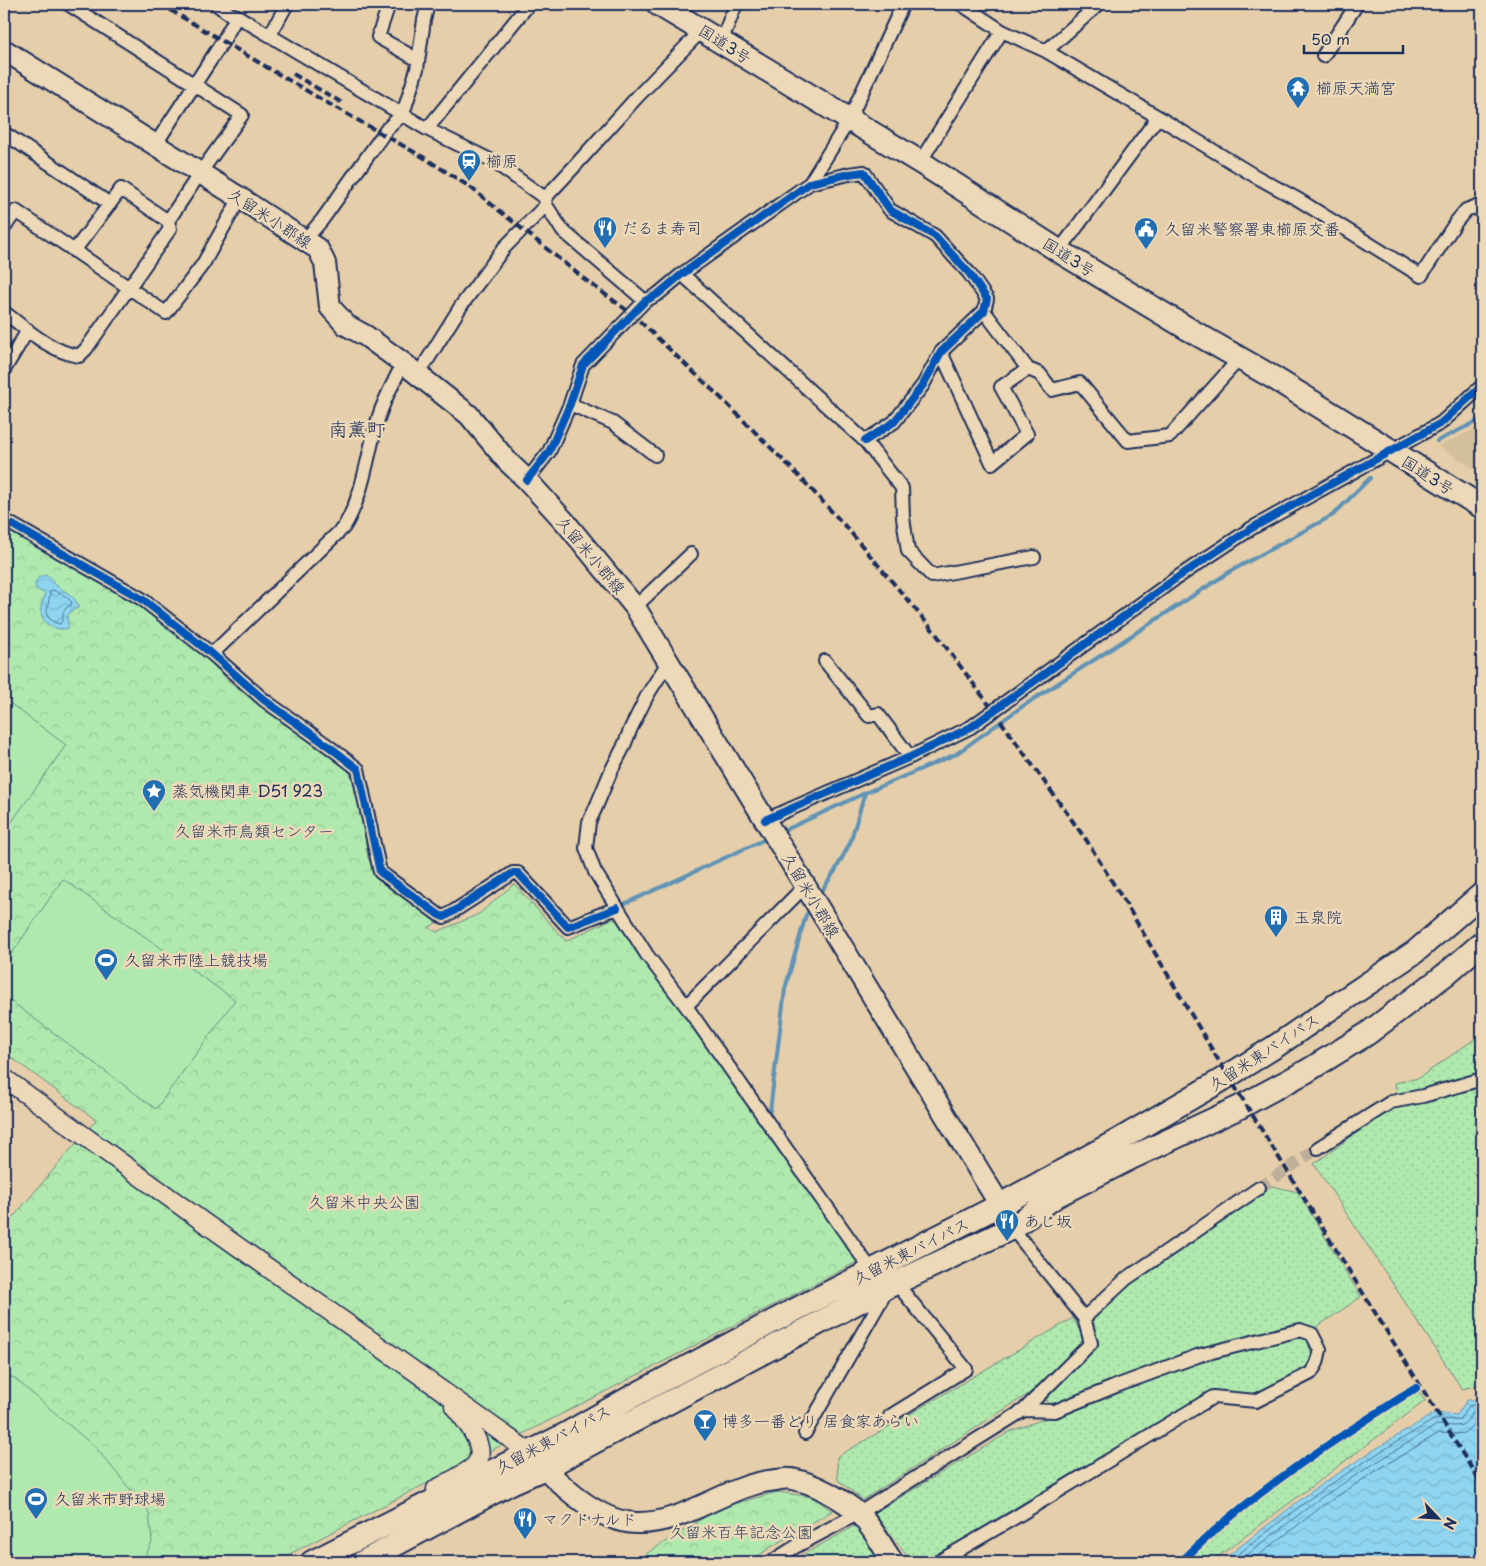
<svg xmlns="http://www.w3.org/2000/svg" width="1486" height="1566" font-family="'Playpen Sans','Klee One',sans-serif">
<style>
.built{fill:#d4bf9c}
.grass{fill:url(#grass-dots);stroke:#668c86}
.park{fill:url(#park-crowns);stroke:#668c86}
.garden{fill:#b0e9ae;stroke:#668c86}
.water{fill:url(#water-waves);stroke:#6193b6}
.lines{fill:none;stroke-linecap:round;stroke-linejoin:round}
.shore{stroke:#497198;stroke-width:1}
.stream{stroke:#6193b6;stroke-width:4}
.street-tunnel{stroke:#bdae9a;stroke-width:12;stroke-dasharray:12 6;stroke-linecap:butt}
.street-casing{stroke:#1b2f5e;stroke-width:16}
.secondary-casing{stroke:#1b2f5e;stroke-width:21}
.primary-casing{stroke:#1b2f5e;stroke-width:24}
.highway-casing{stroke:#1b2f5e;stroke-width:26}
.street{stroke:#edd8b7;stroke-width:12}
.secondary{stroke:#edd8b7;stroke-width:18}
.primary{stroke:#edd8b7;stroke-width:20}
.highway{stroke:#edd8b7;stroke-width:22}
.rail{stroke:#1b2f5e;stroke-width:4;stroke-dasharray:8 4;stroke-linecap:butt}
.cycleway-casing{stroke:#edd8b7;stroke-width:11}
.cycleway{stroke:#0057b8;stroke-width:8}
.labels{text-anchor:middle;stroke-width:5;stroke-linejoin:round;paint-order:stroke}
.street-label{font-size:16px;fill:#1b2f5e;stroke:#edd8b7}
.poi-label{font-size:16px;fill:#1b2f5e;stroke:#edd8b7;text-anchor:start}
.park-label{font-size:16px;fill:#2a4266;stroke:#edd8b7}
.quarter-label{font-size:19px;fill:#1b2f5e;stroke:#edd8b7}
</style>
<defs>
<pattern id="grass-dots" width="8" height="8" patternUnits="userSpaceOnUse" patternTransform="scale(1.25)"><rect width="8" height="8" fill="#b0e9ae"/><path d="M2 2h.1M6 6h.1" fill="none" stroke="#97c898" stroke-width="1.8" stroke-linecap="round"/></pattern>
<pattern id="park-crowns" width="20" height="18" patternUnits="userSpaceOnUse" patternTransform="scale(1.25)"><rect width="20" height="18" fill="#b0e9ae"/><path d="M2 6a3 3 0 1 1 6 0M12 15a3 3 0 1 1 6 0" fill="none" stroke="#97c898"/></pattern>
<pattern id="water-waves" width="16" height="10" patternUnits="userSpaceOnUse" patternTransform="scale(1.25)"><rect width="16" height="10" fill="#8fd5f0"/><path d="M0 5q4-4 8 0t8 0" fill="none" stroke="#7bb7d0"/></pattern>
</defs>
<rect width="100%" height="100%" fill="#e5cea9"/>
<filter id="ink" filterUnits="userSpaceOnUse"><feTurbulence type="fractalNoise" baseFrequency=".02" numOctaves="2"/><feDisplacementMap in="SourceGraphic" scale="10" xChannelSelector="R" yChannelSelector="G"/><feConvolveMatrix kernelMatrix="1 2 1 2 8 2 1 2 1" color-interpolation-filters="sRGB"/></filter>
<g filter="url(#ink)">
<!-- built -->
<path class="built" d="M1482 426V474L1438 446Z"/>
<!-- grass -->
<path class="grass" d="M1482 1034V1074L1402 1096 1397 1093 1395 1083 1419 1078Z
M1482 1082V1384L1462 1389 1314 1164 1392 1107Z
M1272 1186 1298 1192 1361 1297 1315 1328 1300 1323 1212 1350 1048 1407 1047 1397 1099 1345 1092 1316 1139 1273Z
M1073 1318 1086 1342 1036 1389 863 1500 838 1480 837 1457Z
M1300 1336 1307 1339 1312 1355 1305 1370 1253 1395 1211 1390 925 1562H912L874 1513 1011 1431 1189 1366Z
M1418 1391 1425 1401 1211 1562H1185C1228 1523 1273 1485 1322 1452 1353 1431 1386 1411 1418 1391Z
M858 1524 881 1562H790Z"/>
<!-- park -->
<path class="park" d="M4 528 142 607 193 645 228 680 264 709 348 770 360 794 368 858 378 876 438 921 429 928 437 932 479 914 514 884 566 941 612 919 621 922 859 1261 274 1562H4V1218L9 1222 96 1120 4 1052Z
M778 1492 813 1497 832 1511 771 1547 749 1562H633L721 1507Z"/>
<!-- garden -->
<path class="garden" d="M4 699 66 745 4 833Z
M63 879 235 1000 156 1109 4 996V965Z
M13 1377 96 1448 149 1512 152 1542 142 1562H4V1378Z"/>
<!-- water -->
<path class="water" d="M45 575 50 577C59 594 71 588 79 607 68 612 65 614 69 628 55 632 39 623 41 607 42 603 44 598 45 594L36 589 35 583 39 577Z
M1482 1398V1562H1220L1313 1490 1369 1453 1435 1413 1457 1415 1467 1400H1475Z"/>
<g class="lines">
<!-- shore -->
<path class="shore" d="M53 590 65 596 72 602 71 605C59 610 66 617 60 624 39 619 50 606 50 592Z
M1228 1562 1316 1494 1372 1457 1435 1419 1459 1420 1469 1406 1482 1403
M1238 1562 1319 1499 1375 1463 1437 1425 1456 1426 1462 1425 1466 1422 1473 1412 1482 1410
M1250 1562 1324 1505 1379 1469 1439 1433 1456 1434 1464 1433 1470 1428 1477 1419 1482 1418"/>
<!-- stream -->
<path class="stream" d="M1437 441 1482 419
M781 832 865 793 956 754 1020 708 1231 571 1333 515 1370 478
M819 895 835 871 850 843 865 793
M624 904 768 838
M770 1111 785 989 806 915 811 907"/>
<!-- street-tunnel -->
<path class="street-tunnel" d="M1259 1188 1318 1148"/>
<!-- street casing -->
<g class="street-casing">
<path id="street" d="M216 4 230 14 237 16 427 129 494 162 545 198 546 205 504 248 461 306 418 375
M389 4 378 37 418 60
M961 4 1002 31 1046 51 1158 117 1255 176 1299 200 1421 276 1456 222 1466 210 1474 207 1482 212
M270 35 287 4
M721 42 736 4
M1046 51 1099 4
M1323 56 1357 4
M427 129 529 4
M4 133 110 204
M155 145 223 41 237 16
M920 162 1002 31
M810 183 849 120 903 4
M545 198 573 168 637 97 702 30
M546 205 562 230 645 301
M4 228 16 211 166 313 203 264 240 198
M304 241 322 220 387 129 403 114 417 69 424 20 428 4
M74 251 121 189 168 221
M1059 251 1158 117
M682 274 865 441 902 488 903 518 908 551 932 576 1034 557
M984 311 1028 369
M4 312C26 329 51 352 79 356L86 349 170 229 168 221 200 173 242 115 68 4
M941 352 992 463 1027 434 1001 387 1028 369 1040 374 1052 390 1080 383 1128 441 1170 436 1240 358
M4 370 28 330
M570 404 613 423 655 455
M527 480 549 452 570 404 583 365 645 301 658 294 682 274 810 183 849 174 864 172 890 210 935 236 969 273 987 299 984 311 941 352 923 385 894 422 865 441
M4 520 142 599 212 654 264 700 331 748 358 769 380 872 439 915 444 917 454 911 513 873H518L568 927 617 908
M635 607 691 554
M212 654 344 527C365 492 367 453 379 416 385 397 395 380 403 363
M669 661 648 694 631 728 623 748 611 771 596 807 589 822 586 848 595 872 647 955 686 1006 872 1271
M825 661 869 716 878 714 910 757
M765 820 910 757 971 727 1175 579 1252 528 1441 423 1482 386
M686 1006 805 886
M1318 1148 1391 1102 1423 1096 1482 1079
M1084 1318 1126 1279 1259 1188
M890 1416 966 1369 897 1284
M805 1433 887 1290
M771 1562 795 1547 859 1513 1024 1410 1091 1343 1084 1318 1012 1228
M938 1562 1014 1518 1213 1397 1256 1401 1311 1373 1317 1363 1320 1350 1312 1334 1300 1330 1200 1355 1116 1386 1055 1411 1024 1410"/>
</g>
<!-- secondary casing -->
<g class="secondary-casing">
<path id="secondary" d="M4 1078 206 1224 529 1452 537 1461
M436 1489C444 1485 472 1470 476 1464 489 1447 464 1419 454 1406"/>
</g>
<!-- primary casing -->
<g class="primary-casing">
<path id="primary" d="M4 50 240 198 318 249 325 263 330 307 346 325 366 336 403 363 469 415 507 461 527 480 566 523 635 607 1000 1205 1012 1228
M545 1468C566 1491 603 1523 637 1523 687 1524 727 1484 776 1480 781 1479 787 1478 792 1479 804 1481 816 1486 827 1492 838 1498 849 1504 858 1513 871 1524 883 1548 893 1562"/>
</g>
<!-- highway casing -->
<g class="highway-casing">
<path id="highway" d="M658 4 920 162 1059 251 1190 330 1274 378 1482 507
M312 1562 566 1434 631 1397 785 1315 1000 1205 1117 1141 1220 1081 1276 1046 1333 1007 1415 952 1482 894
M363 1562 511 1483 545 1468 881 1290 1012 1228 1056 1196 1133 1157 1240 1107 1307 1071 1367 1034 1446 974 1482 943"/>
</g>
<!-- street -->
<use href="#street" class="street"/>
<!-- secondary -->
<use href="#secondary" class="secondary"/>
<!-- primary -->
<use href="#primary" class="primary"/>
<!-- highway -->
<use href="#highway" class="highway"/>
<!-- rail -->
<path class="rail" d="M160 4 324 101 423 157 470 187 583 278 632 314 722 399 799 476 847 528 937 635 990 706 1087 841 1129 909 1214 1053 1482 1485
M293 74 344 104"/>
<!-- cycleway casing -->
<g class="cycleway-casing">
<path id="cycleway" d="M527 480 549 452 570 404 583 365 645 301 658 294 682 274 810 183 849 174 864 172 890 210 935 236 969 273 987 299 984 311 941 352 923 385 894 422 865 441
M4 520 142 599 212 654 264 700 331 748 358 769 380 872 439 915 444 917 454 911 513 873H518L568 927 617 908
M765 820 910 757 971 727 1175 579 1252 528 1441 423 1482 386
M1181 1562C1250 1493 1334 1440 1416 1388"/>
</g>
<!-- cycleway -->
<use href="#cycleway" class="cycleway"/>
</g>
</g>
<!-- icons -->
<defs>
<g id="temple-pin" transform="scale(1.25)"><path d="M0 17L-7.5 6A9.5 9.5 0 1 1 7.5 6Z" fill="#1f6fb2" stroke="#edd8b7"/><path d="M0-6L5-2H3V0L6.5 2.5H4V6H1.5V3h-3V6H-4V2.5H-6.5L-3 0V-2H-5Z" fill="#fff"/></g>
<g id="station-pin" transform="scale(1.25)"><path d="M0 17L-7.5 6A9.5 9.5 0 1 1 7.5 6Z" fill="#1f6fb2" stroke="#edd8b7"/><path d="M-3-6H3Q5-6 5-4V2Q5 4 3 4L4.5 6H3L1.5 4h-3L-3 6H-4.5L-3 4Q-5 4-5 2V-4Q-5-6-3-6ZM-3.5-4v3h7v-3ZM-3.5 1v1.5H-2V1ZM2 1v1.5H3.5V1Z" fill="#fff"/></g>
<g id="restaurant-pin" transform="scale(1.25)"><path d="M0 17L-7.5 6A9.5 9.5 0 1 1 7.5 6Z" fill="#1f6fb2" stroke="#edd8b7"/><path d="M-5-6h1v4h1v-4h1v4h1v-4h1v5L-1.5 .5V6h-2V.5L-5-1ZM5-6V6H3V1.5H1.5Q1.5-4 5-6Z" fill="#fff"/></g>
<g id="civic-pin" transform="scale(1.25)"><path d="M0 17L-7.5 6A9.5 9.5 0 1 1 7.5 6Z" fill="#1f6fb2" stroke="#edd8b7"/><path d="M-.6-6.5H3V-4.5H.6V-3L4-1V1h2V6H-6V1h2V-1L-.6-3ZM-1.2 2.5V6h2.4V2.5Z" fill="#fff"/></g>
<g id="sight-pin" transform="scale(1.25)"><path d="M0 17L-7.5 6A9.5 9.5 0 1 1 7.5 6Z" fill="#1f6fb2" stroke="#edd8b7"/><path d="M0-6L1.8-2.2L6-1.7L2.9 1.2L3.7 5.4L0 3.3L-3.7 5.4L-2.9 1.2L-6-1.7L-1.8-2.2Z" fill="#fff"/></g>
<g id="building-pin" transform="scale(1.25)"><path d="M0 17L-7.5 6A9.5 9.5 0 1 1 7.5 6Z" fill="#1f6fb2" stroke="#edd8b7"/><path d="M-4-6H4V6H1V3H-1V6H-4ZM-2.5-4.3h1.7v1.8h-1.7ZM.8-4.3h1.7v1.8H.8ZM-2.5-1h1.7V.8h-1.7ZM.8-1h1.7V.8H.8Z" fill="#fff"/></g>
<g id="stadium-pin" transform="scale(1.25)"><path d="M0 17L-7.5 6A9.5 9.5 0 1 1 7.5 6Z" fill="#1f6fb2" stroke="#edd8b7"/><path d="M0-5a6.5 5 0 1 0 0 10a6.5 5 0 1 0 0-10ZM-3.5-1.8h7v3.6h-7Z" fill="#fff"/></g>
<g id="bar-pin" transform="scale(1.25)"><path d="M0 17L-7.5 6A9.5 9.5 0 1 1 7.5 6Z" fill="#1f6fb2" stroke="#edd8b7"/><path d="M-6-5H6L.8 .8V4.5H3.5V6h-7V4.5H-.8V.8Z" fill="#fff"/></g>
</defs>
<g fill-rule="evenodd">
<use href="#temple-pin" x="1298" y="88"/>
<use href="#station-pin" x="469" y="161"/>
<use href="#restaurant-pin" x="605" y="228"/>
<use href="#civic-pin" x="1146" y="229"/>
<use href="#sight-pin" x="154" y="791"/>
<use href="#building-pin" x="1276" y="917"/>
<use href="#stadium-pin" x="106" y="960"/>
<use href="#restaurant-pin" x="1007" y="1221"/>
<use href="#bar-pin" x="705" y="1421"/>
<use href="#stadium-pin" x="36" y="1499"/>
<use href="#restaurant-pin" x="525" y="1519"/>
</g>
<g class="labels">
<!-- street labels -->
<g class="street-label">
<text transform="translate(725 44) rotate(32)" y="6">国道3号</text>
<text transform="translate(270 218) rotate(33)" y="6">久留米小郡線</text>
<text transform="translate(1069 257) rotate(32)" y="6">国道3号</text>
<text transform="translate(1428 475) rotate(32)" y="6">国道3号</text>
<text transform="translate(591 555) rotate(50)" y="6">久留米小郡線</text>
<text transform="translate(811 895) rotate(59)" y="6">久留米小郡線</text>
<text transform="translate(1264 1052) rotate(-33)" y="6">久留米東バイパス</text>
<text transform="translate(911 1251) rotate(-27)" y="6">久留米東バイパス</text>
<text transform="translate(553 1439) rotate(-28)" y="6">久留米東バイパス</text>
</g>
<!-- poi labels -->
<g class="poi-label">
<text x="1316" y="94">櫛原天満宮</text>
<text x="486" y="167">櫛原</text>
<text x="622" y="234">だるま寿司</text>
<text x="1164" y="235">久留米警察署東櫛原交番</text>
<text x="172" y="797">蒸気機関車 D51 923</text>
<text x="1294" y="923">玉泉院</text>
<text x="124" y="966">久留米市陸上競技場</text>
<text x="1024" y="1227">あじ坂</text>
<text x="722" y="1427">博多一番どり 居食家あらい</text>
<text x="54" y="1505">久留米市野球場</text>
<text x="542" y="1525">マクドナルド</text>
</g>
<!-- park labels -->
<g class="park-label">
<text x="254" y="837">久留米市鳥類センター</text>
<text x="364" y="1208">久留米中央公園</text>
<text x="741" y="1538">久留米百年記念公園</text>
</g>
<!-- quarter labels -->
<g class="quarter-label">
<text x="357" y="436">南薫町</text>
</g>
</g>
<!-- margin -->
<rect width="1486" height="1566" fill="none" stroke="#edd8b7" stroke-width="20"/>
<rect x="10" y="10" width="1466" height="1546" fill="none" stroke="#1b2f5e" stroke-width="2" filter="url(#ink)"/>
<!-- north arrow -->
<g transform="translate(1438 1518) rotate(115)" stroke="#edd8b7" stroke-width="4" paint-order="stroke">
<path d="M0-4L9 19L0 12L-9 19Z" fill="#1b2f5e"/>
<text y="-8" font-size="14" font-weight="bold" text-anchor="middle" fill="#1b2f5e">N</text>
</g>
<!-- scale -->
<path d="M1304 45v8h99v-8" fill="none" stroke="#1b2f5e" stroke-width="2.5"/>
<text x="1311" y="45" font-size="15" fill="#1b2f5e" stroke="#edd8b7" stroke-width="4" paint-order="stroke">50 m</text>
</svg>
